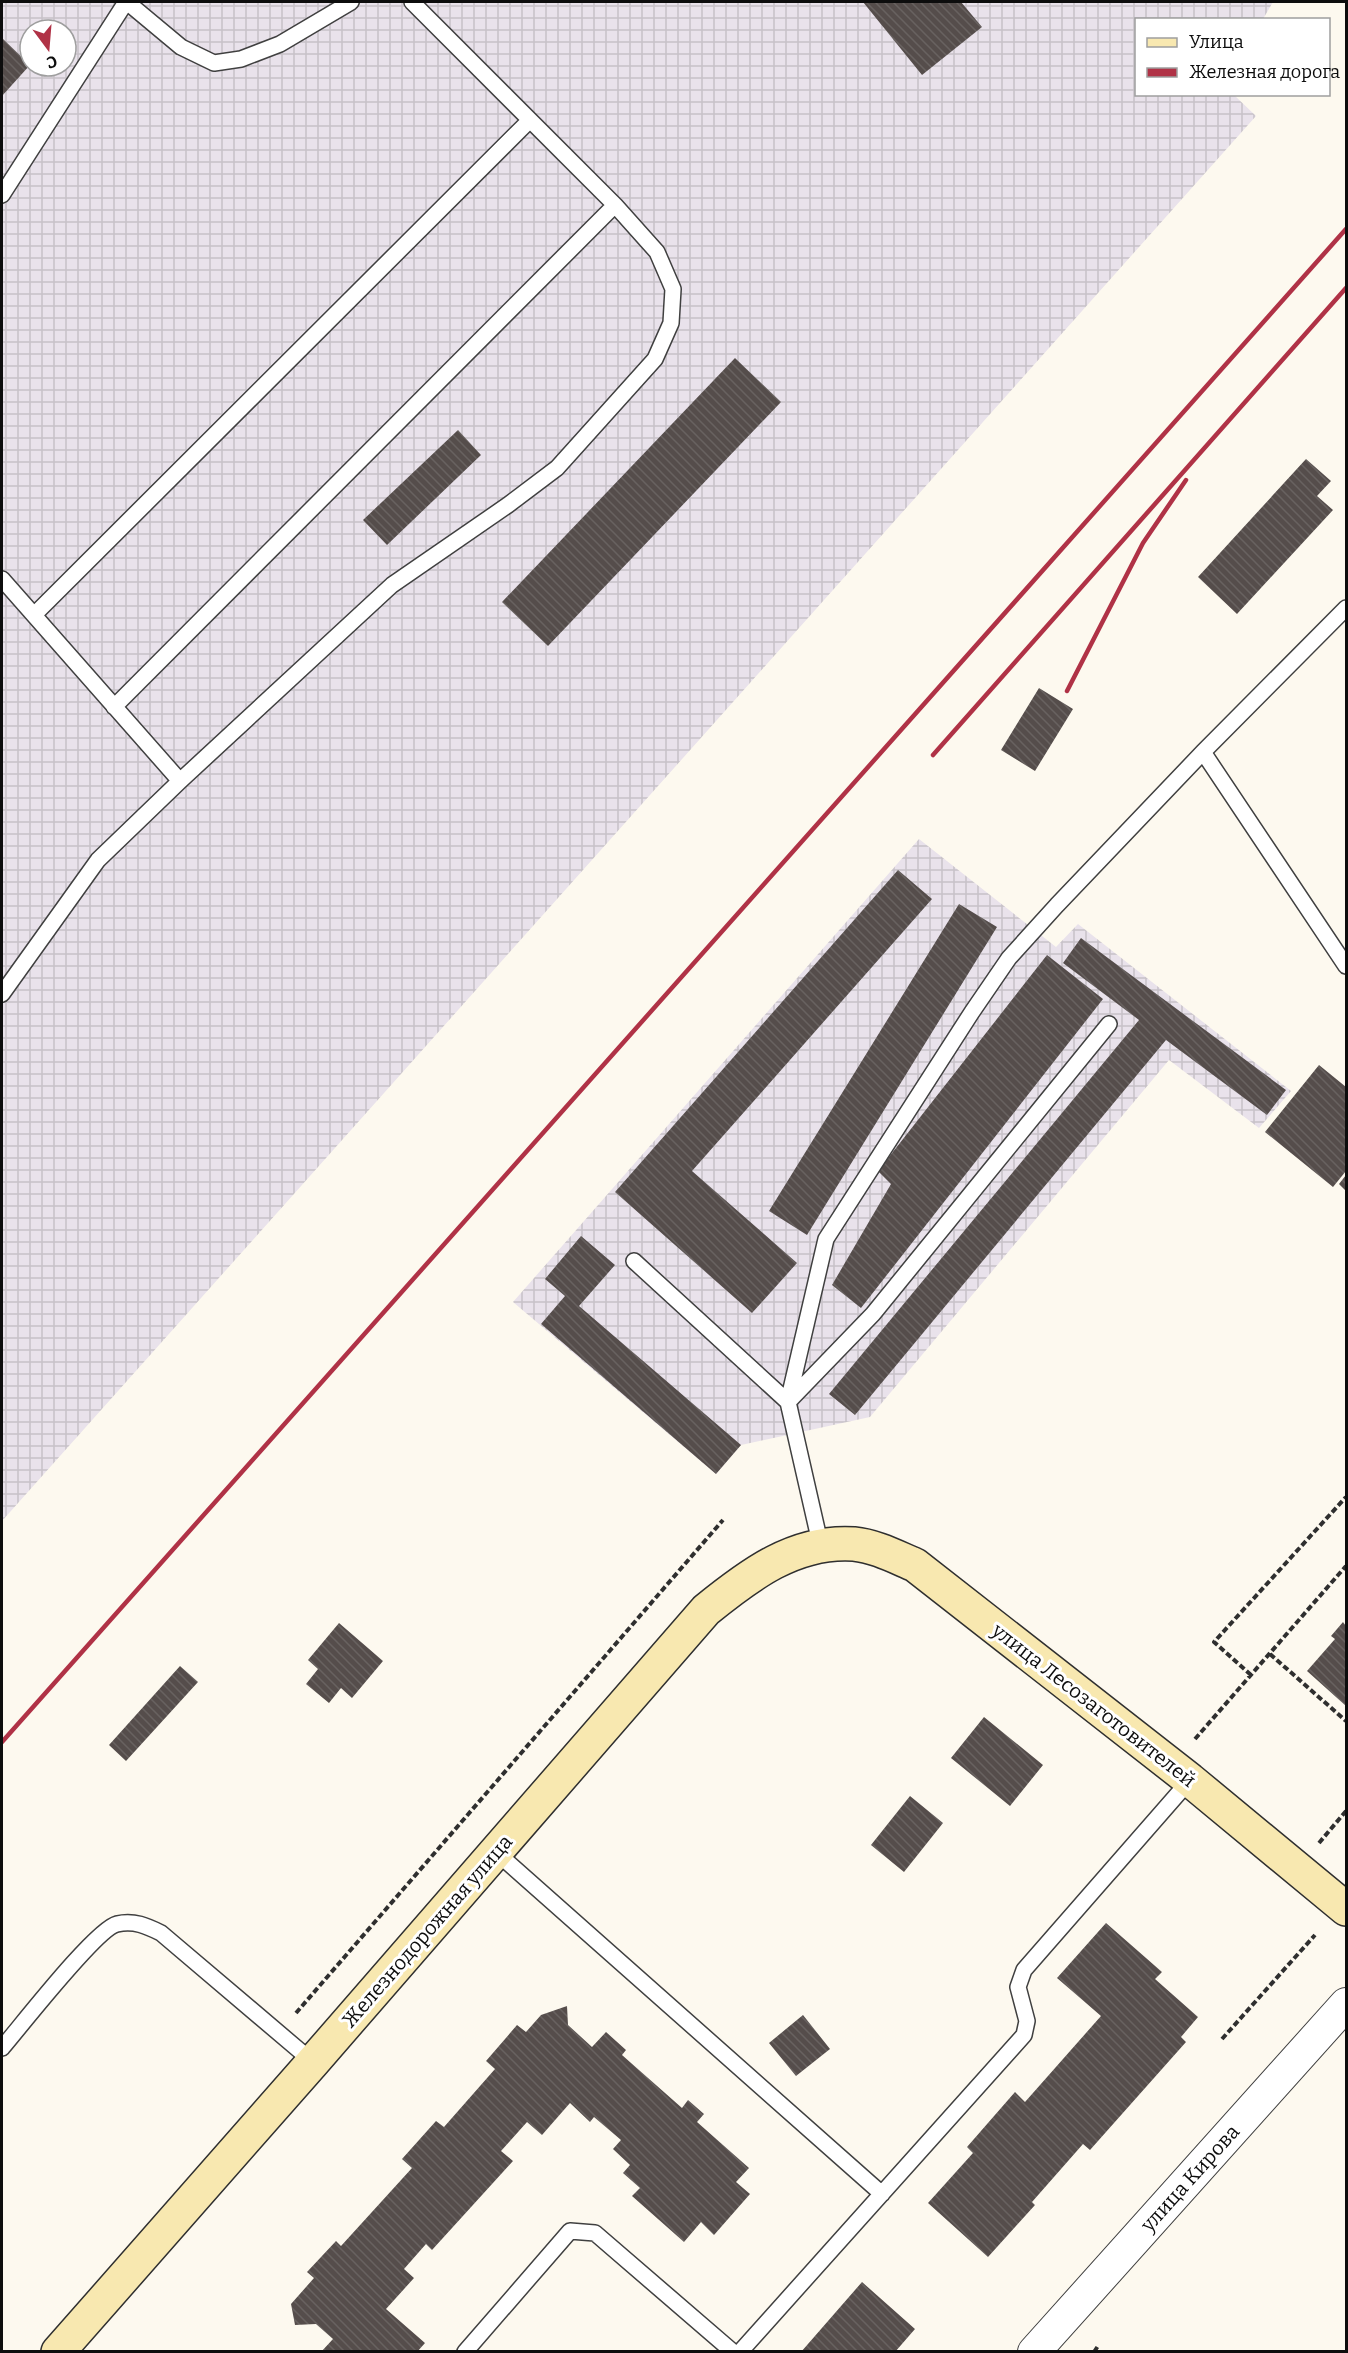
<svg xmlns="http://www.w3.org/2000/svg" width="1348" height="2353" font-family="Bitter,serif">
<style>
.industrial{fill:url(#industrial-grid);fill-rule:evenodd}
.building{fill:url(#building-back-hatch)}
.lines{fill:none;stroke-linecap:round;stroke-linejoin:round}
.service-casing{stroke:#404040;stroke-width:18}
.minor-casing{stroke:#404040;stroke-width:34}
.secondary-casing{stroke:#2f2f2f;stroke-width:36}
.path{stroke:#2f2f2f;stroke-width:4;stroke-dasharray:6 3;stroke-linecap:butt}
.service{stroke:#fff;stroke-width:15}
.minor{stroke:#fff;stroke-width:32}
.secondary{stroke:#f8e8b0;stroke-width:33}
.rail{stroke:#b03246;stroke-width:4.5}
.labels{text-anchor:middle;stroke-width:6;stroke-linejoin:round;paint-order:stroke}
.street-label{font-size:20px;fill:#0d0d0d;stroke:#fff}
</style>
<defs>
<pattern id="industrial-grid" width="8" height="8" patternUnits="userSpaceOnUse" patternTransform="scale(1.5)"><rect width="8" height="8" fill="#e9e2eb"/><path d="M0 4h8M4 0v8" fill="none" stroke="#c7c1c8"/></pattern>
<pattern id="building-back-hatch" width="6" height="6" patternUnits="userSpaceOnUse" patternTransform="scale(1.5)"><rect width="6" height="6" fill="#554d4b"/><path d="M-1 5l2 2M0 0l6 6M5-1l2 2" fill="none" stroke="#686260"/></pattern>
</defs>
<rect width="100%" height="100%" fill="#fdf9ef"/>
<!-- industrial -->
<path class="industrial" d="M2 2H1273L1263 19 1136 20V94L1234 95 1256 116 2 1521ZM30 30H66V66H30Z
M919 839 1056 947 1078 924 1291 1091 1259 1128 1169 1060 870 1417 741 1445 716 1474 513 1302Z"/>
<!-- building -->
<path class="building" d="M863 2H961L982 27 922 75Z
M2 38 30 65 2 96Z
M735 358 781 402 548 646 502 602Z
M458 430 481 455 387 545 363 520Z
M1306 459 1331 481 1317 496 1333 510 1237 614 1198 577Z
M1039 688 1073 709 1035 771 1001 750Z
M898 870 932 899 692 1171 797 1263 752 1313 615 1192Z
M959 904 997 927 807 1235 769 1211Z
M1081 938 1286 1090 1267 1115 1166 1040 855 1415 829 1394 1139 1020 1063 963Z
M1047 955 1103 999 861 1308 832 1285 891 1184 878 1171Z
M1319 1065 1346 1087V1171L1333 1187 1265 1132Z
M1346 1175V1191L1339 1184Z
M581 1236 615 1265 579 1306 741 1445 716 1474 541 1324 565 1296 545 1279Z
M1343 1622 1346 1626V1706L1307 1671 1335 1639 1331 1636Z
M339 1623 383 1661 352 1698 341 1688 329 1703 306 1684 318 1669 308 1660Z
M180 1666 198 1682 126 1761 109 1745Z
M984 1717 1043 1765 1010 1806 951 1758Z
M910 1796 943 1823 904 1872 871 1845Z
M1106 1923 1162 1972 1155 1979 1198 2017 1181 2037 1186 2042 1090 2150 1083 2144 1032 2202 1035 2205 988 2257 928 2203 973 2153 967 2147 1015 2092 1025 2102 1101 2016 1057 1978Z
M567 2006 568 2025 592 2047 606 2032 626 2050 622 2055 682 2108 688 2100 704 2114 697 2122 749 2168 736 2182 750 2194 714 2235 701 2222 684 2242 632 2196 640 2188 623 2173 630 2165 613 2149 621 2140 594 2117 590 2122 570 2103 542 2135 527 2122 501 2151 513 2161 432 2250 426 2244 404 2269 414 2278 386 2309 425 2343 417 2352H321L333 2339 316 2324 295 2325 291 2304 314 2278 307 2272 336 2241 341 2246 412 2168 402 2159 436 2121 444 2127 495 2069 486 2061 517 2025 526 2032 541 2015Z
M803 2015 830 2049 796 2076 769 2043Z
M862 2282 915 2329 895 2352H801Z"/>
<g class="lines">
<!-- service casing -->
<g class="service-casing">
<path id="service" d="M127 2 181 47 214 63 241 59 280 44 351 2
M2 195 126 2
M2 579 180 781
M34 615 530 120
M114 707 615 205
M1203 752 1346 966
M2 994 98 860 180 781 392 585 508 505 557 468 655 359 671 323 673 289 657 252 615 205 412 2
M634 1261 788 1402 873 1314 1109 1024
M821 1547 788 1402 826 1239 972 1012 1009 958 1057 905 1203 752 1346 608
M496 1852 882 2194
M2 2048C21 2026 96 1929 117 1924 134 1920 147 1926 161 1933L313 2062
M465 2352 570 2231 595 2233 733 2352
M740 2352 1024 2035 1027 2021 1018 1987 1024 1970 1190 1780"/>
</g>
<!-- minor casing -->
<g class="minor-casing">
<path id="minor" d="M1034 2352 1346 2004"/>
</g>
<!-- secondary casing -->
<g class="secondary-casing">
<path id="secondary" d="M58 2352 313 2062 706 1610C749 1575 795 1540 854 1544 875 1546 896 1557 915 1565L1190 1780 1346 1909"/>
</g>
<!-- path -->
<path class="path" d="M1270 1654 1346 1721
M1251 1675 1214 1642 1346 1497
M1195 1739 1346 1566
M1319 1843 1346 1811
M296 2013 723 1520
M1222 2039 1315 1935
M1094 2352 1098 2346"/>
<!-- service -->
<use href="#service" class="service"/>
<!-- minor -->
<use href="#minor" class="minor"/>
<!-- secondary -->
<use href="#secondary" class="secondary"/>
<!-- rail -->
<path class="rail" d="M1067 691 1143 543 1186 480
M933 755 1346 288
M2 1742 1346 229"/>
</g>
<g class="labels">
<!-- street labels -->
<g class="street-label">
<text transform="translate(1094 1705) rotate(38)" y="7">улица Лесозаготовителей</text>
<text transform="translate(427 1931) rotate(-49)" y="7">Железнодорожная улица</text>
<text transform="translate(1190 2178) rotate(-48)" y="7">улица Кирова</text>
</g>
</g>
<!-- border -->
<rect width="1348" height="2353" fill="none" stroke="#0d0d0d" stroke-width="6"/>
<!-- legend -->
<rect x="1135" y="18" width="195" height="78" fill="#ffffff" stroke="#9e9e9e" stroke-width="1.5"/>
<rect x="1147" y="38" width="30" height="9" fill="#f8e8b0" stroke="#9e9e9e" stroke-width="1.5"/>
<text x="1189" y="48" font-size="18" fill="#0d0d0d">Улица</text>
<rect x="1147" y="68" width="30" height="9" fill="#b03246" stroke="#9e9e9e" stroke-width="1.5"/>
<text x="1189" y="78" font-size="18" fill="#0d0d0d">Железная дорога</text>
<!-- north arrow -->
<g transform="translate(48 48) rotate(164)"><circle r="28" fill="#ffffff" stroke="#9e9e9e" stroke-width="1.5"/>
<path d="M0-4.5L10 22L0 15L-10 22Z" fill="#b03246"/>
<text y="-9" font-size="16" font-weight="bold" text-anchor="middle" fill="#0d0d0d">С</text>
</g>
</svg>
